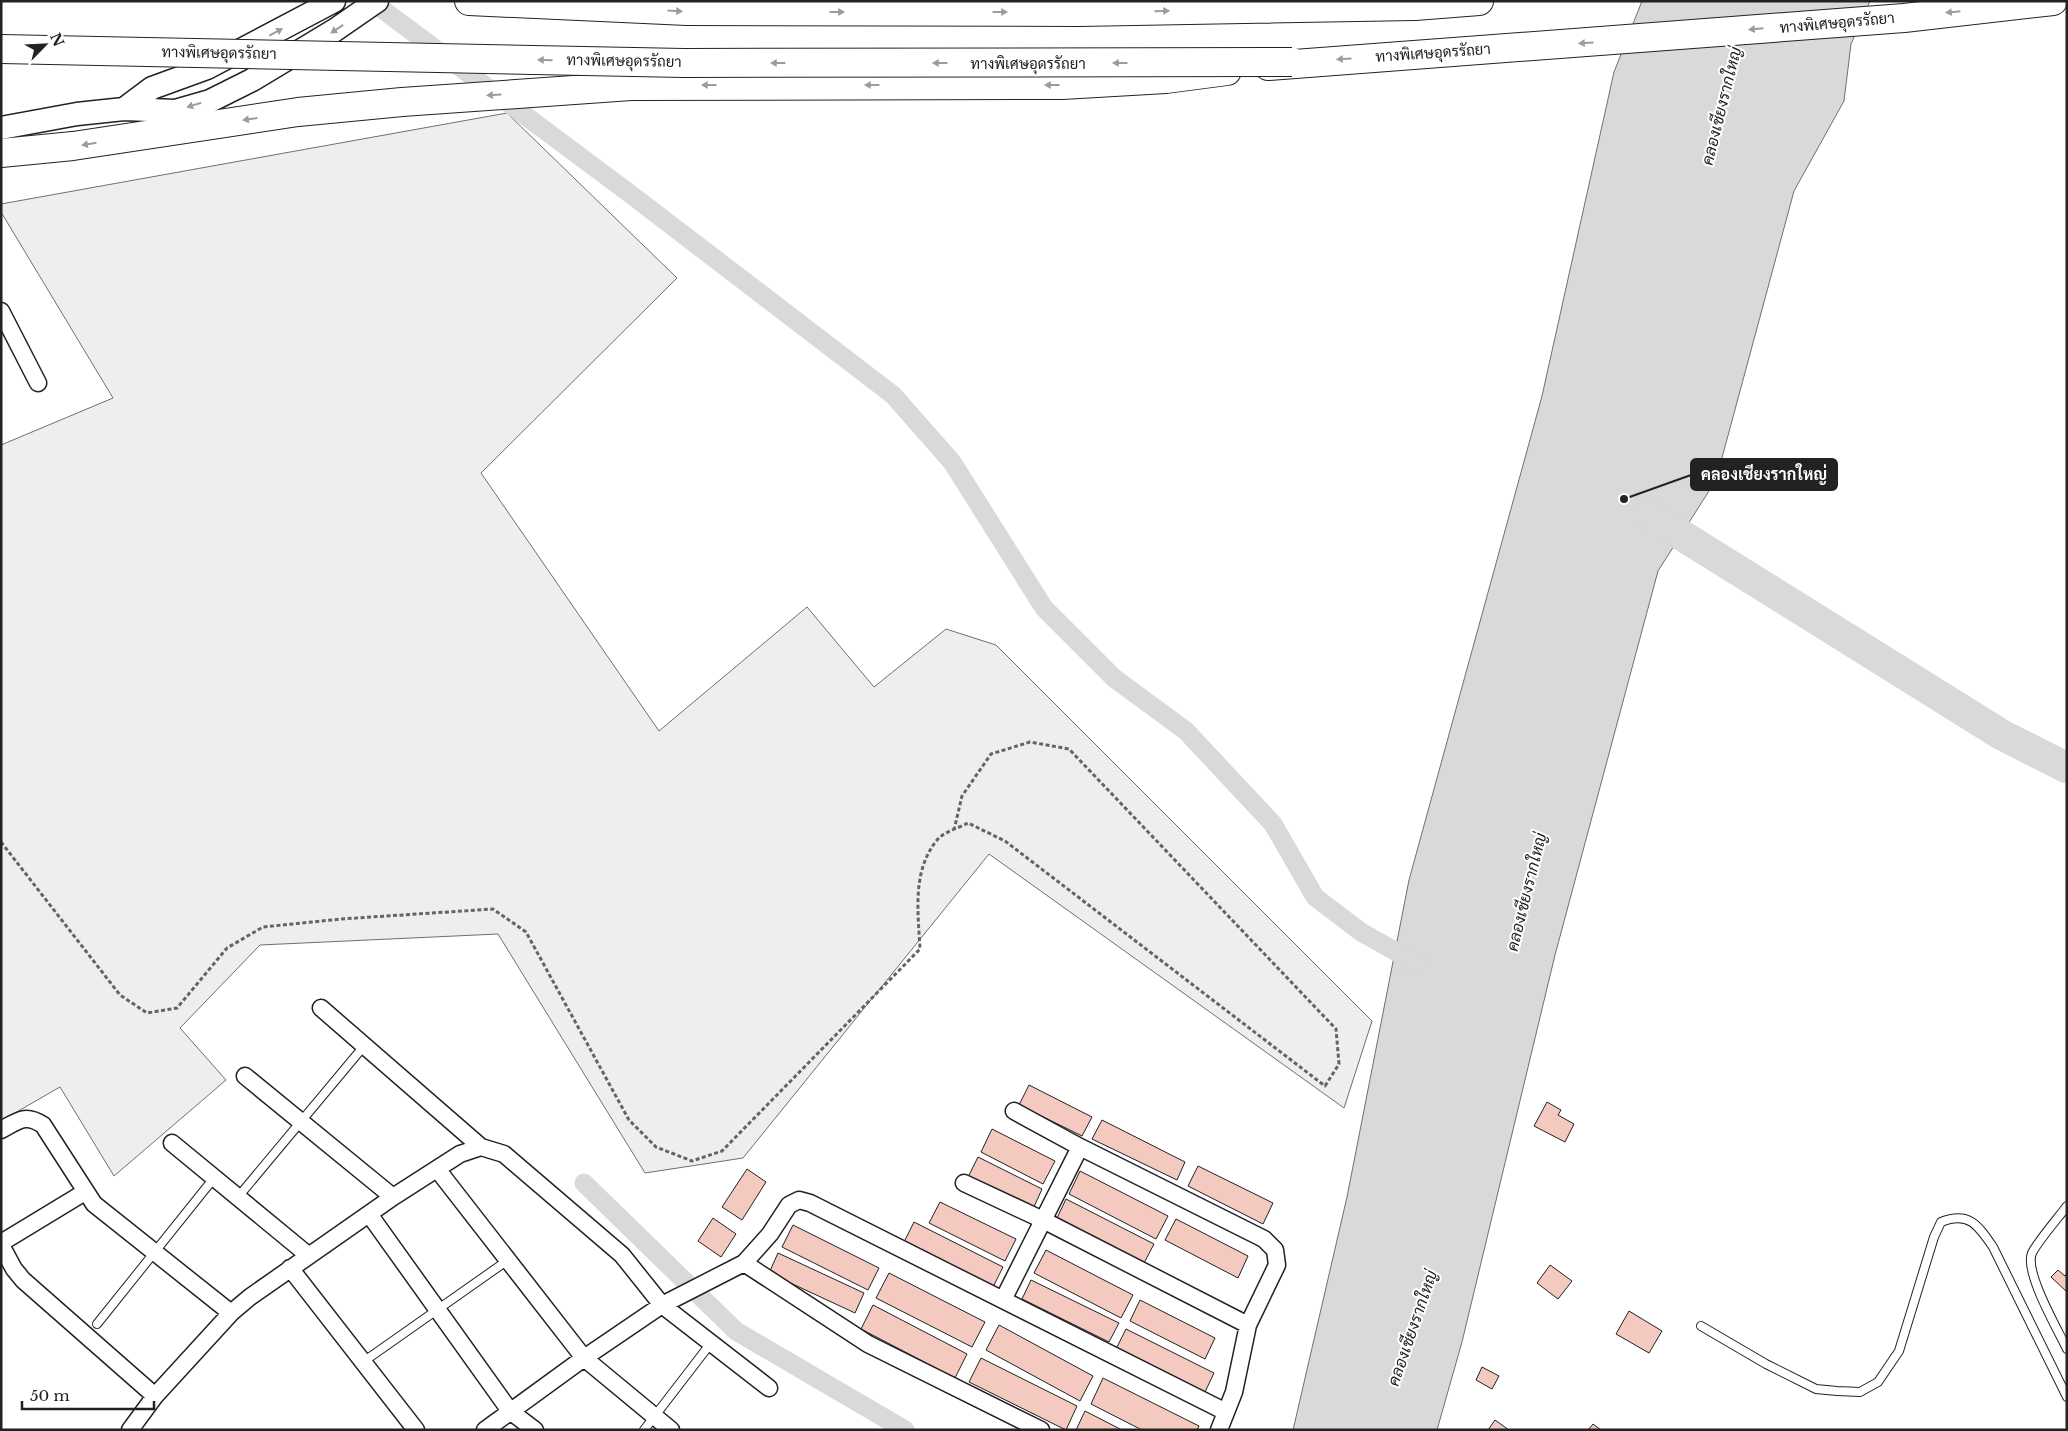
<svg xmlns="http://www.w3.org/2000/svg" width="2068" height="1431" font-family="'Libre Baskerville',Sarabun,serif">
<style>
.green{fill:#eee;stroke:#6f6f6f}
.water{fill:#d9d9d9;stroke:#6f6f6f}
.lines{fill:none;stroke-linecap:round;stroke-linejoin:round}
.canal{stroke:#d9d9d9;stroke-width:19}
.river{stroke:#d9d9d9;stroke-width:31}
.building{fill:#f3c9c0;stroke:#222}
.service-casing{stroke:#222;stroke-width:10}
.minor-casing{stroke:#222;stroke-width:19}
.secondary-casing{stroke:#222;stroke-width:25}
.motorway-casing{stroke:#222;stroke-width:30}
.path{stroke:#646464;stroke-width:3;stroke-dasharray:4 2.5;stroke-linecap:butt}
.service{stroke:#fff;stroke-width:8}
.minor{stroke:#fff;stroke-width:16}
.secondary{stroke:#fff;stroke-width:22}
.motorway{stroke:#fff;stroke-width:28}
.motorway-bridge-casing{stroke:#222;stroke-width:30;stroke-linecap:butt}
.motorway-bridge{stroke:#fff;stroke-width:28}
.oneway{fill:#9c9c9c}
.labels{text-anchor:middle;stroke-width:4;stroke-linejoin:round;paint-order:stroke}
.street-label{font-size:15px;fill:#222;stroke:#fff}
.water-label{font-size:16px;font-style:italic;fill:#222;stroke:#fff}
.leader{fill:none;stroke:#222;stroke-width:2}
.callout-dot{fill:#222;stroke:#fff;stroke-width:2}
.callout{fill:#222;stroke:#222;stroke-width:2}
.callout-label{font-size:16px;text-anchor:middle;font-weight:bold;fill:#fff}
</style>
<rect width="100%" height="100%" fill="#fff"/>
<!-- green -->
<path class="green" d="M507 113 677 278 481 473 659 731 807 607 874 687 946 629 996 645 1372 1021 1344 1108 989 854 743 1158 645 1173 498 934 260 945 180 1028 226 1080 114 1176 60 1087 1 1121V445L113 398 1 212V204Z"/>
<!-- water -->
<path class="water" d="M1642 1H1870L1851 44 1844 101 1794 191 1716 480 1658 571 1555 955 1462 1342 1437 1430H1293L1347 1197 1409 880 1542 396 1614 72Z"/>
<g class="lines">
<!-- canal -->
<path class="canal" d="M371 1 629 193 893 395 952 462 1044 608 1114 678 1186 731 1273 824 1315 897 1361 932 1418 964
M584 1183 736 1331 905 1430"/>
<!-- river -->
<path class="river" d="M1646 513 2002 735 2067 768"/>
</g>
<!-- building -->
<path class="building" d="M1029 1085 1092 1117 1082 1136 1019 1105Z
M1547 1102 1561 1110 1558 1115 1574 1124 1565 1142 1534 1126Z
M1102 1120 1185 1162 1177 1180 1092 1139Z
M992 1129 1055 1161 1043 1184 981 1152Z
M978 1157 1042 1189 1033 1209 968 1177Z
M1198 1166 1273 1203 1263 1224 1188 1186Z
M747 1169 766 1182 742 1220 722 1207Z
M1080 1171 1168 1216 1156 1239 1069 1194Z
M1066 1199 1154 1244 1144 1263 1057 1218Z
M940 1202 1016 1239 1005 1261 929 1223Z
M713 1218 736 1234 721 1257 698 1241Z
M1176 1219 1248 1256 1238 1278 1165 1240Z
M914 1222 1003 1267 993 1287 904 1242Z
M793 1225 879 1268 868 1290 782 1247Z
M1046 1250 1133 1295 1121 1318 1034 1273Z
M778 1253 864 1293 855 1313 769 1273Z
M1550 1265 1572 1281 1558 1299 1537 1283Z
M2058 1270 2065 1276 2067 1273V1292L2051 1277Z
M889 1273 985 1322 972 1347 876 1298Z
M1031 1280 1119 1323 1109 1342 1022 1299Z
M1140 1300 1215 1338 1205 1359 1130 1321Z
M873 1305 967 1354 955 1378 861 1329Z
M1629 1311 1662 1331 1649 1353 1616 1334Z
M999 1325 1093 1376 1080 1401 986 1350Z
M1126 1329 1214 1373 1205 1392 1116 1349Z
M981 1358 1077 1406 1066 1430 969 1382Z
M1482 1367 1499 1376 1492 1389 1476 1380Z
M1103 1378 1199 1426 1197 1430H1142L1091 1404Z
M1085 1411 1122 1430H1076Z
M1495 1420 1509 1430H1488Z
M1593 1424 1601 1430H1588Z"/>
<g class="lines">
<!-- service casing -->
<g class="service-casing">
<path id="service" d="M238 1197 364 1046
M2067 1206C2058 1218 2038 1241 2032 1253 2024 1272 2058 1330 2067 1349
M97 1324 214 1178
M1701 1326 1766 1364 1816 1389 1837 1391 1860 1392 1878 1382 1899 1351 1934 1237 1941 1222C1969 1211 1978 1225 1993 1247L2067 1397
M363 1362 508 1260
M644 1430 711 1343"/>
</g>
<!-- minor casing -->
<g class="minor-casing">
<path id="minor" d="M1 311 38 383
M321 1008 481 1147
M245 1076 393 1197
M1014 1111 1080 1147 1264 1239 1275 1250 1277 1265 1248 1325 1234 1392 1219 1430
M1 1130C18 1121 25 1113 43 1125L94 1204 231 1313
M172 1143 308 1255
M437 1169 584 1358 671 1430
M964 1183 1043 1220 1248 1325
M369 1214 510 1411 535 1430
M1 1243 85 1192
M1 1245 14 1269 23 1280 155 1396
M744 1263 868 1344 1041 1430
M290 1268 416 1430
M1003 1300 1080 1147
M130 1430 155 1396 231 1313 250 1297 393 1197 460 1154 481 1147 504 1154 622 1255 662 1305 744 1263 770 1234 789 1205 799 1200 810 1203 1226 1412
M485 1430 584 1358 662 1305 769 1388"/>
</g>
<!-- secondary casing -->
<g class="secondary-casing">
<path id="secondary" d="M124 109 152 88 207 68 334 1
M1 128 77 114 124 109 175 111 210 101 252 80 335 30 377 1"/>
</g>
<!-- motorway casing -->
<g class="motorway-casing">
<path id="motorway" d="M469 1 687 11 1079 12 1415 6 1479 1
M1268 66 1904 18 2053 1
M1 153 73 146 298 112 402 102 631 86 1062 85 1166 79 1227 71"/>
</g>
<!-- path -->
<path class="path" d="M1 842 120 995 147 1013 177 1008 227 948 263 927 341 919 493 909 526 932 629 1120 656 1147 692 1161 722 1151 920 949C918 911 912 871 937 840 943 832 959 828 968 823L1005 841 1325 1086 1339 1064 1336 1029 1069 749 1030 742 991 754 962 796 954 830"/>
<!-- service -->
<use href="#service" class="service"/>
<!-- minor -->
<use href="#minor" class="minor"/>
<!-- secondary -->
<use href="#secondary" class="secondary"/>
<!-- motorway -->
<use href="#motorway" class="motorway"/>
<!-- motorway-bridge casing -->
<g class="motorway-bridge-casing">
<path id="motorway-bridge" d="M1 49 684 63 1292 62"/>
</g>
<!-- motorway-bridge -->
<use href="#motorway-bridge" class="motorway-bridge"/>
</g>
<!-- one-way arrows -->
<defs><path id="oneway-solid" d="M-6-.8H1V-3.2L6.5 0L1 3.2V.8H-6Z" transform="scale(1.25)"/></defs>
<g class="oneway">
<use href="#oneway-solid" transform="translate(675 11) rotate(3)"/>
<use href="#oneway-solid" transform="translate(1162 11) rotate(-1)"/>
<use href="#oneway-solid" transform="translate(837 12)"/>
<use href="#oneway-solid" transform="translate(1000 12)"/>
<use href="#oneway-solid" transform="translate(1953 12) rotate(174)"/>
<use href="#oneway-solid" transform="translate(337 29) rotate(147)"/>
<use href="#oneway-solid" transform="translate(1756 29) rotate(175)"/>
<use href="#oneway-solid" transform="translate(276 32) rotate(-28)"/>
<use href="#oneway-solid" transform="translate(1586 43) rotate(176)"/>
<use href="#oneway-solid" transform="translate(1344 59) rotate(176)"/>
<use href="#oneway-solid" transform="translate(545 60) rotate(-179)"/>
<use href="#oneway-solid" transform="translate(778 63) rotate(-180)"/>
<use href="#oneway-solid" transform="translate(940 63) rotate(-180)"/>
<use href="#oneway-solid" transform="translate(1120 63) rotate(180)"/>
<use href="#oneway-solid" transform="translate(709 85) rotate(180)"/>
<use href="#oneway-solid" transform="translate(872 85) rotate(180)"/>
<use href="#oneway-solid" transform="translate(1052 85) rotate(180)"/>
<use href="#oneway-solid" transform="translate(494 95) rotate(176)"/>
<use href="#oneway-solid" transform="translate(194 105) rotate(163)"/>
<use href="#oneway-solid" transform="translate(250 119) rotate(172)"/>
<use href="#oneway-solid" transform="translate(89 144) rotate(171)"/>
</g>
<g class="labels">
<!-- street labels -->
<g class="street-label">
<text transform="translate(1837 23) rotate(-5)" y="5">ทางพิเศษอุดรรัถยา</text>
<text transform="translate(219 53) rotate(1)" y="5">ทางพิเศษอุดรรัถยา</text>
<text transform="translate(1433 53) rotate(-4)" y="5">ทางพิเศษอุดรรัถยา</text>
<text transform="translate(624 61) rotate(1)" y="5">ทางพิเศษอุดรรัถยา</text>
<text x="1028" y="69">ทางพิเศษอุดรรัถยา</text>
</g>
<!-- water labels -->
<g class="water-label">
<text transform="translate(1721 106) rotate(-76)" y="6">คลองเชียงรากใหญ่</text>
<text transform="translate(1526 892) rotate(-76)" y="6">คลองเชียงรากใหญ่</text>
<text transform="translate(1412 1328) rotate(-71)" y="6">คลองเชียงรากใหญ่</text>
</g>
</g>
<!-- callouts -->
<path class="leader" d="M1624 499L1691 475"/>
<circle class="callout-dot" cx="1624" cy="499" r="5"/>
<rect class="callout" x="1691" y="459" width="146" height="31" rx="5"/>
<g class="callout-label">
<text x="1764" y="480">คลองเชียงรากใหญ่</text>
</g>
<!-- border -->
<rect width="2068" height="1431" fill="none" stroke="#222222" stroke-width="5"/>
<!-- north arrow -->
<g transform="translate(45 45) rotate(66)" stroke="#ffffff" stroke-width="4" paint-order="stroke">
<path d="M0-4L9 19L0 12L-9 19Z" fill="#222222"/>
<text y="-8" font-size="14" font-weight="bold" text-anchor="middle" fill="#222222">N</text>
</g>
<!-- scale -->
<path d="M22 1401v8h132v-8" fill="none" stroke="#222222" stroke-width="2.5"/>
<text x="30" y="1401" font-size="15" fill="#222222" stroke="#ffffff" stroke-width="4" paint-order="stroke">50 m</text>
</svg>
